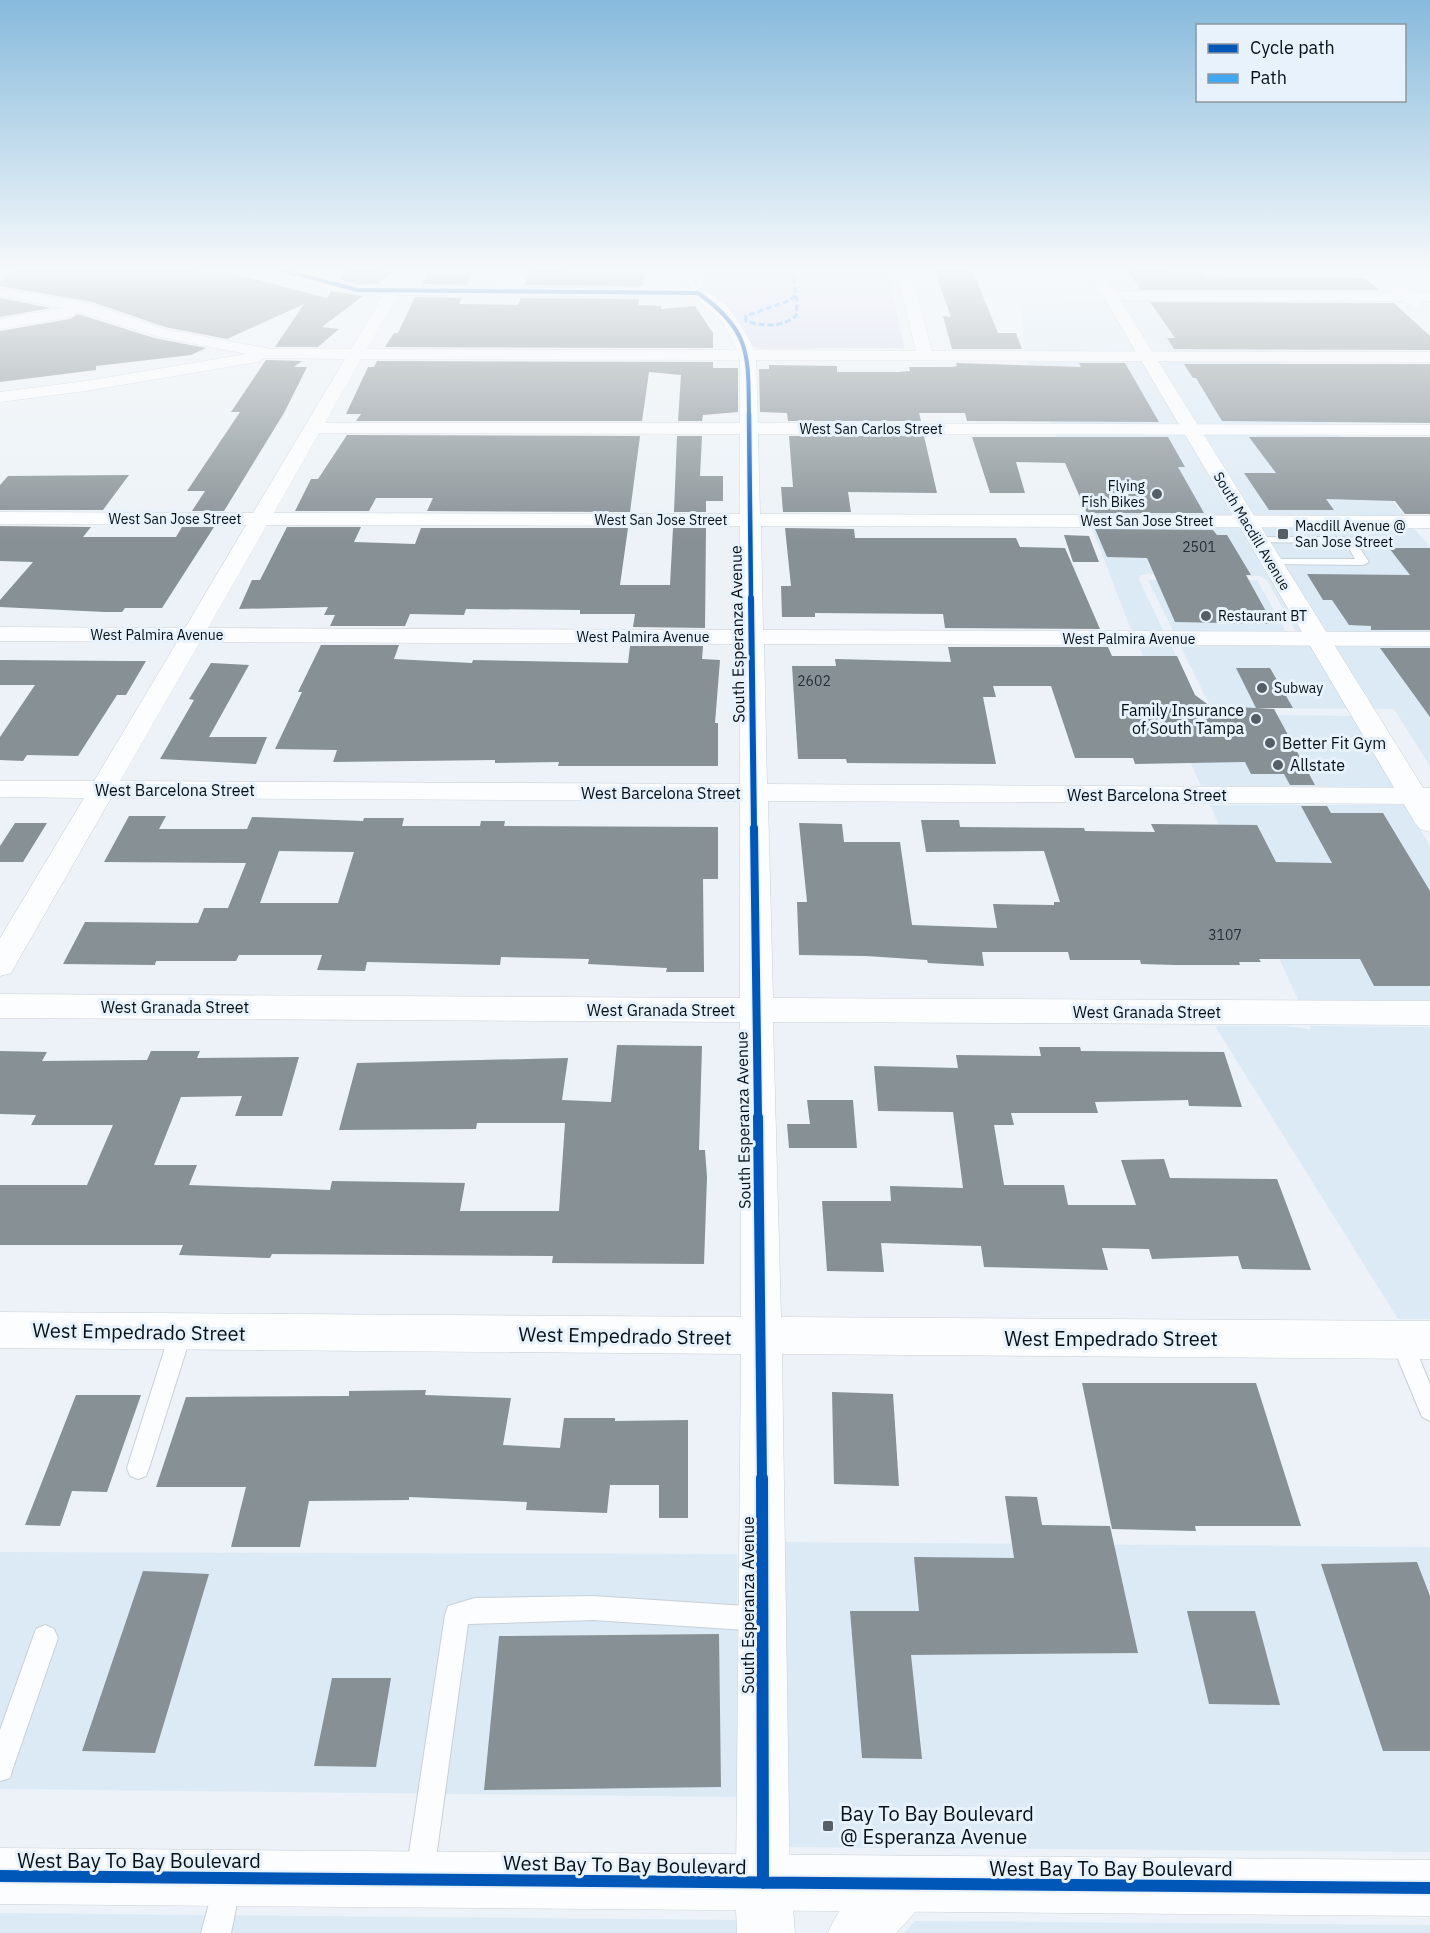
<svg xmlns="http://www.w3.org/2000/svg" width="1430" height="1933" font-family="'IBM Plex Sans',sans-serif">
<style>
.built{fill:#dceaf5}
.green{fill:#d8daee}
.building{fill:#879095;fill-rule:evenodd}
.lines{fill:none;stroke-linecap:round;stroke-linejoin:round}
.lane-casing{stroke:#c8d0d7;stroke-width:2}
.street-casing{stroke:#c8d0d7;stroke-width:1}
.secondary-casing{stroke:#c8d0d7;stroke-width:1}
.highway-casing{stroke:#c8d0d7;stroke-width:1}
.lane{fill:#fcfdfe;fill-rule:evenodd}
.street{fill:#fcfdfe;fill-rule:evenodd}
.secondary{fill:#fcfdfe;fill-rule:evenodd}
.highway{fill:#fcfdfe;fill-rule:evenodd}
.quiet{stroke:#3fa9f5;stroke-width:3;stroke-dasharray:6 3;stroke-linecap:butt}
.cycleway-far5-casing{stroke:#e7f2fc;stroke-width:6}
.cycleway-far4-casing{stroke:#e7f2fc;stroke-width:7}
.cycleway-far3-casing{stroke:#e7f2fc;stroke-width:9}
.cycleway-far2-casing{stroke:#e7f2fc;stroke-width:11}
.cycleway-far1-casing{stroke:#e7f2fc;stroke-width:14}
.cycleway-casing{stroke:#e7f2fc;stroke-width:16}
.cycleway-far5{stroke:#0057b8;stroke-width:4}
.cycleway-far4{stroke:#0057b8;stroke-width:4.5}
.cycleway-far3{stroke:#0057b8;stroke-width:6}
.cycleway-far2{stroke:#0057b8;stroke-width:8}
.cycleway-far1{stroke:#0057b8;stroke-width:10}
.cycleway{stroke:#0057b8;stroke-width:12}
.poi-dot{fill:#565e65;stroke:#e7f2fc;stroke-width:2}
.labels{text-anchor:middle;stroke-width:6;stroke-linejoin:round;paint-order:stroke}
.far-street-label{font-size:14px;fill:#050f16;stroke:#e7f2fc}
.far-poi-label{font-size:14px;fill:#050f16;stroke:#e7f2fc;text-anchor:start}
.number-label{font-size:14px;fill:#262f36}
.street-label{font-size:16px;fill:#050f16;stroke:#e7f2fc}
.poi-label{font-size:16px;fill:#050f16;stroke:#e7f2fc;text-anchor:start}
.near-street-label{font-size:20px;fill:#050f16;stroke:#e7f2fc}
.near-poi-label{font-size:20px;fill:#050f16;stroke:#e7f2fc;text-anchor:start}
</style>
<rect width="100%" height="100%" fill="#ecf2f7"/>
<!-- built -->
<path class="built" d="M1101 269H1204L1224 294 1117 293Z
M1120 299H1229L1272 353H1153Z
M1106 301 1136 353H1024L1021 305Z
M1026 360H1140L1180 426 1051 425Z
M1157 360H1278L1331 426H1198Z
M1055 434H1184L1232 516H1086Z
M1202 434H1338L1405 516H1252Z
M1091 526H1238L1301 632H1296L1267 580 1260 576 1146 574 1140 576 1139 580 1164 632H1132Z
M1258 526 1413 527 1430 547V632H1324Z
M1148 580H1257L1294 646H1430V766L1394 709 1211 708Z
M1138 645H1171L1200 708 1214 714 1352 716 1395 787 1201 786Z
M1210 805H1405L1430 846V1000H1298Z
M1215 1026H1283L1311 1029 1310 1026 1430 1027V1319H1398Z
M784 1542 1430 1547V1852L914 1848 906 1834 892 1848 789 1847Z
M0 1552 737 1554 738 1797 0 1789Z
M0 1913 738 1920 739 1933H0Z
M915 1921 1430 1925V1933H904Z"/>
<!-- green -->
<path class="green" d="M701 269H888L904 348 761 349 743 345 738 325 701 283Z"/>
<!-- building -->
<path class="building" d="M13 269H178L235 274 327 298 331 291 363 296 322 327 339 329 318 347H275L304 304 227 339 165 327 92 302 0 286V282Z
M347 269H379L377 271 393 272 378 284H358L340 279Z
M530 269H566L565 271 645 273 642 286 525 285Z
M934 269H972L998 333H1016L1022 349H952L943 316 951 317Z
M1127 269H1166L1169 272 1203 273 1205 276 1365 278 1379 290H1141Z
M428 274H472L467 285 422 284Z
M415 297 462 298 459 304 518 305 521 298 639 299 638 305 661 306V309L695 306 713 333V348L385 347 394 333H398Z
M0 298 51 308 0 317Z
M1150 302 1394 303 1430 336V350L1174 349 1167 338H1175Z
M78 314 154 338 206 348 191 355 96 366V370L0 382V331L70 319Z
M266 360 302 361 294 367H307L284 413 224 511H192L205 491H187L240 412H231Z
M377 361 713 362V368H738V412L703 415 702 421H678L681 375 649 372 642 421H356L361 414H346L368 367H374Z
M956 363 1081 367 1079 363H1125L1159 422 967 421 965 413H919L921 421H788L787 413 760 412 759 369H769V365L837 366V372H898L910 371 909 367H952L957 366Z
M1184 364H1430V423L1222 421 1196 378H1193Z
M347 435 640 436 630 512 427 511 433 498H376L369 511H295L311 479H318Z
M677 436H702L700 476H723V501H706V512H674Z
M789 436H924L937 493 848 492 851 512H783L781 487H793Z
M972 437H1168L1185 467H1178L1204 513H1087L1065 463 1016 462 1025 493H990Z
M1249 437H1430V514H1405L1395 501 1326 499 1334 510H1269L1244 473H1276Z
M129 475 103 510H0V485L8 476Z
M0 526 91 527 83 537H176L182 527H214L162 608H125L122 612H105L0 607V600L33 562 0 561Z
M287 527H361L354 542 415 544 421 528H628L620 585H670L673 528H706L705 628 633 627 635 614H580V610L466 609 464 615 410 614 405 626H330L335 615H324L328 607 239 609 252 580H260Z
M785 528 854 529 855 538H1016L1020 547 1065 548 1100 629 945 628 943 614 815 613V617H782L781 586H791Z
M1095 529 1213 530 1217 535H1227L1251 575H1246L1273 624 1175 622 1147 558 1107 557Z
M1064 535 1089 536 1099 562H1073Z
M1389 548H1430V630H1371V626L1349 625 1332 600H1323L1307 574 1410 575Z
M321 645H399L394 659 472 663 473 660 628 663 630 646H703L702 659 720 660 715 723H718V766H558L559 762 495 763V760L333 762 337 750 275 749 302 692H298Z
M948 647H1108L1112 656H1177L1195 695 1210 706 1256 708 1236 668H1270L1293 708H1256L1274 709 1315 785H1290L1284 774H1251L1245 762 1135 764 1133 758H1075L1051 686H993L996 697H983L996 764 847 763 846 759H798L792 666H836L835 659 951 662Z
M1380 648H1430V717Z
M0 660 125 661H146L126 695H117L78 756 27 755 23 761 0 760V737L35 685H0Z
M211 663 249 665 209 737H267L256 764 160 759 194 700 189 699Z
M1301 806H1327L1331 813H1383L1430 891V986H1374L1360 959H1259L1261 962H1239L1240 965H1175L1141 964 1140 960H1070L1068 952H982L984 966 928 963 927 960 866 956 799 955 797 902H807L799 823 842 824 844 842H900L912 925 997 928 993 904 1054 905V902H1060L1044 851 926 852 921 820H959L960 827 1084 828 1085 831 1155 832 1151 824 1257 825 1276 862 1332 863Z
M129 816H166L159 829H247L252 817 363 821 364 818H404L402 826H480L481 821H505L504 826 718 827V879H703L704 972H666L667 968 588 964 589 959 501 957 500 965 367 962 365 971 317 970 322 955H239L236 961H156L155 965 63 964 85 922 198 923 204 908H228L246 863 104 862ZM279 851 354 852 338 903H260Z
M15 823H47L23 862H0V846Z
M617 1045 702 1046 699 1150H705L707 1177 704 1264 552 1263 553 1256 272 1254 270 1258 179 1255 183 1245H0V1185H87L113 1125H31L36 1115 0 1114V1051L47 1052 42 1061 147 1060 151 1051H200L197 1058 299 1057 282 1116H235L242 1096 181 1097 154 1165H197L189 1185 330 1190 332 1181 465 1183 460 1211H559L565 1123H477L476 1129 339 1130 357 1063 568 1058 562 1100 611 1102Z
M1039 1047H1080L1081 1051 1224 1052 1242 1107 1189 1106 1188 1100 1095 1102 1098 1113H1011L1014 1125H994L1004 1185H1064L1068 1205H1136L1121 1160 1164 1159 1170 1178 1277 1179 1311 1270 1242 1269 1238 1256 1152 1259 1149 1249 1102 1248 1108 1270 984 1267 981 1246 881 1243 884 1272 827 1271 822 1201H891L890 1186 963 1188 953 1112 878 1111 874 1066 958 1068 956 1055 1041 1056Z
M807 1100H853L857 1148H789L787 1124H810Z
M1082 1383H1256L1301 1526H1195L1196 1531 1112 1529Z
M426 1390 425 1395 511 1398 503 1445 560 1448 564 1418H615V1421L688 1420V1518H659V1485H610L607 1513 526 1510 527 1502 409 1497V1500L309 1501 300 1547H231L246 1487H156L186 1397 349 1396V1391Z
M832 1392 893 1394 899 1486 834 1484Z
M76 1395H141L107 1492 72 1491 60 1526 25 1525Z
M1005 1496 1037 1497 1042 1525 1110 1526 1138 1653 911 1655 922 1759 862 1758 850 1611H919L914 1557 1014 1558Z
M1417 1562 1430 1596V1751H1383L1321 1564Z
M143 1571 209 1574 155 1753 82 1751Z
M1187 1611H1255L1280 1705 1209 1704Z
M719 1634 721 1787 484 1790 499 1636Z
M332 1678H391L376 1767 314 1766Z"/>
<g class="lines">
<!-- lane casing -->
<g class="lane-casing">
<path id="lane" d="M688 269H696L695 281 701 295H695L687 281Z
M1256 537H1349L1353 538 1369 562 1363 565 1269 564 1265 563V559H1355L1346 543 1252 542 1251 540Z
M181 1322 189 1325 192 1332 149 1468 146 1476 138 1479 130 1476 127 1468 170 1332 173 1325Z
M1401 1330 1409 1333 1430 1384V1421L1422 1417 1390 1340 1393 1333Z
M593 1596 761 1607 770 1610 773 1619 770 1628 761 1631 593 1620 468 1624 434 1873 430 1883 420 1887 410 1883 406 1873 445 1615 448 1606 475 1598Z
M45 1625 54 1629 58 1638 13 1768 10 1778 0 1781V1730L36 1629Z
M227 1870 237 1874 241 1884 231 1933H201L217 1874Z"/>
</g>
<!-- street casing -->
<g class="street-casing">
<path id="street" d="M271 269H291L358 286 698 289C724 295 744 327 754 350L916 351 896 269H910L932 351 1430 352V362L756 360 758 423 1430 425V435L758 434 760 514 1430 516V528L761 526 763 630 1430 632V646L764 644 767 784 1430 788V804L768 801 773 998 1430 1001V1025L773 1022 781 1317 1430 1321V1359L782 1354 790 1883 782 1902 763 1910 744 1902 736 1883 741 1354 0 1348V1312L741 1317 740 1022 0 1018V994L740 998V801L111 798 11 973 0 976V938L84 798 0 797V781H94L177 642 0 641V627L185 628 246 525 0 524V512L253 513 345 359 265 358 257 362 86 391 0 402V392L86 381 246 354 155 336 77 311 75 315 70 317 0 329V319L64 308 0 296V288L92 304 164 329 271 349H351L383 295C360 294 286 285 271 269ZM398 295 695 297 723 323 737 350 367 349ZM361 359 740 360V423H325ZM319 433 740 434V514L274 513ZM267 525 740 526V630L208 628ZM200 642 740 644V784L120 781Z
M1370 269H1385L1411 292 1430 293V301H1421L1424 305 1416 310 1403 301 1111 300 1104 296 1111 292H1394Z"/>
</g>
<!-- secondary casing -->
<g class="secondary-casing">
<path id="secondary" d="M1087 269H1101L1430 799V832L1420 829 1415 823Z
M0 1848 1430 1860V1916L0 1904Z"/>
</g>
<!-- highway casing -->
<g class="highway-casing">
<path id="highway" d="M763 1855 783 1863 791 1883 795 1933H737L735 1883 743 1863Z
M903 1856 923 1864 931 1884 923 1904 896 1933H828C841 1901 871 1869 903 1856Z"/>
</g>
<!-- lane -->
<use href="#lane" class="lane"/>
<!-- street -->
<use href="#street" class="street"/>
<!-- secondary -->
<use href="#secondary" class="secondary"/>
<!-- highway -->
<use href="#highway" class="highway"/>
<!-- quiet -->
<path class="quiet" d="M792 269 797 301 796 316C782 328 762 326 746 321V316L791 300 795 295"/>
<!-- cycleway-far5 casing -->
<g class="cycleway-far5-casing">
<path id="cycleway-far5" d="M278 269 358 290 698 293C752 331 748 356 749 416"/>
</g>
<!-- cycleway-far4 casing -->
<g class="cycleway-far4-casing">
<path id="cycleway-far4" d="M749 414 751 599"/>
</g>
<!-- cycleway-far3 casing -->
<g class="cycleway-far3-casing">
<path id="cycleway-far3" d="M751 598 754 829"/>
</g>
<!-- cycleway-far2 casing -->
<g class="cycleway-far2-casing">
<path id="cycleway-far2" d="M754 828 758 1118"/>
</g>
<!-- cycleway-far1 casing -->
<g class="cycleway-far1-casing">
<path id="cycleway-far1" d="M758 1117 762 1480"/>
</g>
<!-- cycleway casing -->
<g class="cycleway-casing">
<path id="cycleway" d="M762 1478 763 1883
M0 1876 1430 1888"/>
</g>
<!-- cycleway-far5 -->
<use href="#cycleway-far5" class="cycleway-far5"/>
<!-- cycleway-far4 -->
<use href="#cycleway-far4" class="cycleway-far4"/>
<!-- cycleway-far3 -->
<use href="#cycleway-far3" class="cycleway-far3"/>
<!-- cycleway-far2 -->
<use href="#cycleway-far2" class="cycleway-far2"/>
<!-- cycleway-far1 -->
<use href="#cycleway-far1" class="cycleway-far1"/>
<!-- cycleway -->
<use href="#cycleway" class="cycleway"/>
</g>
<!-- sky -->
<linearGradient id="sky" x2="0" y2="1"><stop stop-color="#87badc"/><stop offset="0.5" stop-color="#f6f9fb"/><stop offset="1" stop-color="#f6f9fb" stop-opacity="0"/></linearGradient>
<rect width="1430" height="539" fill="url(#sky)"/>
<!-- markers -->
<g class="poi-dot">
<circle cx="1157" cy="494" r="6"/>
<rect x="1277" y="528" width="12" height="12" rx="3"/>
<circle cx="1206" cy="616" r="6"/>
<circle cx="1262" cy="688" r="6"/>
<circle cx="1256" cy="719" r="6"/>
<circle cx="1270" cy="743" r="6"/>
<circle cx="1278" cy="765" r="6"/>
<rect x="822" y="1820" width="12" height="12" rx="3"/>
</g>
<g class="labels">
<!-- far-street labels -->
<g class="far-street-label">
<text x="871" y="434">West San Carlos Street</text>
<text x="175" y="524">West San Jose Street</text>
<text x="661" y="525">West San Jose Street</text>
<text x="1147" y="526">West San Jose Street</text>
<text transform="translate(1252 531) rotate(59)" y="5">South Macdill Avenue</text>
<text x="157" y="640">West Palmira Avenue</text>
<text x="643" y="642">West Palmira Avenue</text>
<text x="1129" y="644">West Palmira Avenue</text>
</g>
<!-- far-poi labels -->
<g class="far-poi-label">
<text x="1145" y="491" text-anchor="end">Flying<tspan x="1145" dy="16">Fish Bikes</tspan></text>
<text x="1295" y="531">Macdill Avenue @<tspan x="1295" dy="16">San Jose Street</tspan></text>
<text x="1218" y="621">Restaurant BT</text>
<text x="1274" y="693">Subway</text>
</g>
<!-- number labels -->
<g class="number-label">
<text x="1199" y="552">2501</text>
<text x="814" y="686">2602</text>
<text x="1225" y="940">3107</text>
</g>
<!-- street labels -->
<g class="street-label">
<text transform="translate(737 634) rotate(-91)" y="6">South Esperanza Avenue</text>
<text x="175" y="796">West Barcelona Street</text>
<text x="661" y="799">West Barcelona Street</text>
<text x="1147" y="801">West Barcelona Street</text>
<text x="175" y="1013">West Granada Street</text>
<text x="661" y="1016">West Granada Street</text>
<text x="1147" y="1018">West Granada Street</text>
<text transform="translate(743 1120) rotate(-91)" y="6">South Esperanza Avenue</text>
<text transform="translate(748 1605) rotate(-90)" y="6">South Esperanza Avenue</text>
</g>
<!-- poi labels -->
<g class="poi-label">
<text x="1244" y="716" text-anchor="end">Family Insurance<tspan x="1244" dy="18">of South Tampa</tspan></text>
<text x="1282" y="749">Better Fit Gym</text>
<text x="1290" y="771">Allstate</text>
</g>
<!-- near-street labels -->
<g class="near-street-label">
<text transform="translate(139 1332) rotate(1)" y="7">West Empedrado Street</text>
<text transform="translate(625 1336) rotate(1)" y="7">West Empedrado Street</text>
<text x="1111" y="1346">West Empedrado Street</text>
<text x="139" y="1868">West Bay To Bay Boulevard</text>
<text transform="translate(625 1865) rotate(1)" y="7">West Bay To Bay Boulevard</text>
<text x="1111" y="1876">West Bay To Bay Boulevard</text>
</g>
<!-- near-poi labels -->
<g class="near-poi-label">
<text x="840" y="1821">Bay To Bay Boulevard<tspan x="840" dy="23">@ Esperanza Avenue</tspan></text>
</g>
</g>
<!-- legend -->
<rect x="1196" y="24" width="210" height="78" fill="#e7f2fc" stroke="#8d97a0" stroke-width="1.5"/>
<rect x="1208" y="44" width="30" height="9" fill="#0057b8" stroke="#8d97a0" stroke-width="1.5"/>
<text x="1250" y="54" font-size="18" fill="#050f16">Cycle path</text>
<rect x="1208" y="74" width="30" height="9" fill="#3fa9f5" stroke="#8d97a0" stroke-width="1.5"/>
<text x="1250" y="84" font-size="18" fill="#050f16">Path</text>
</svg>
